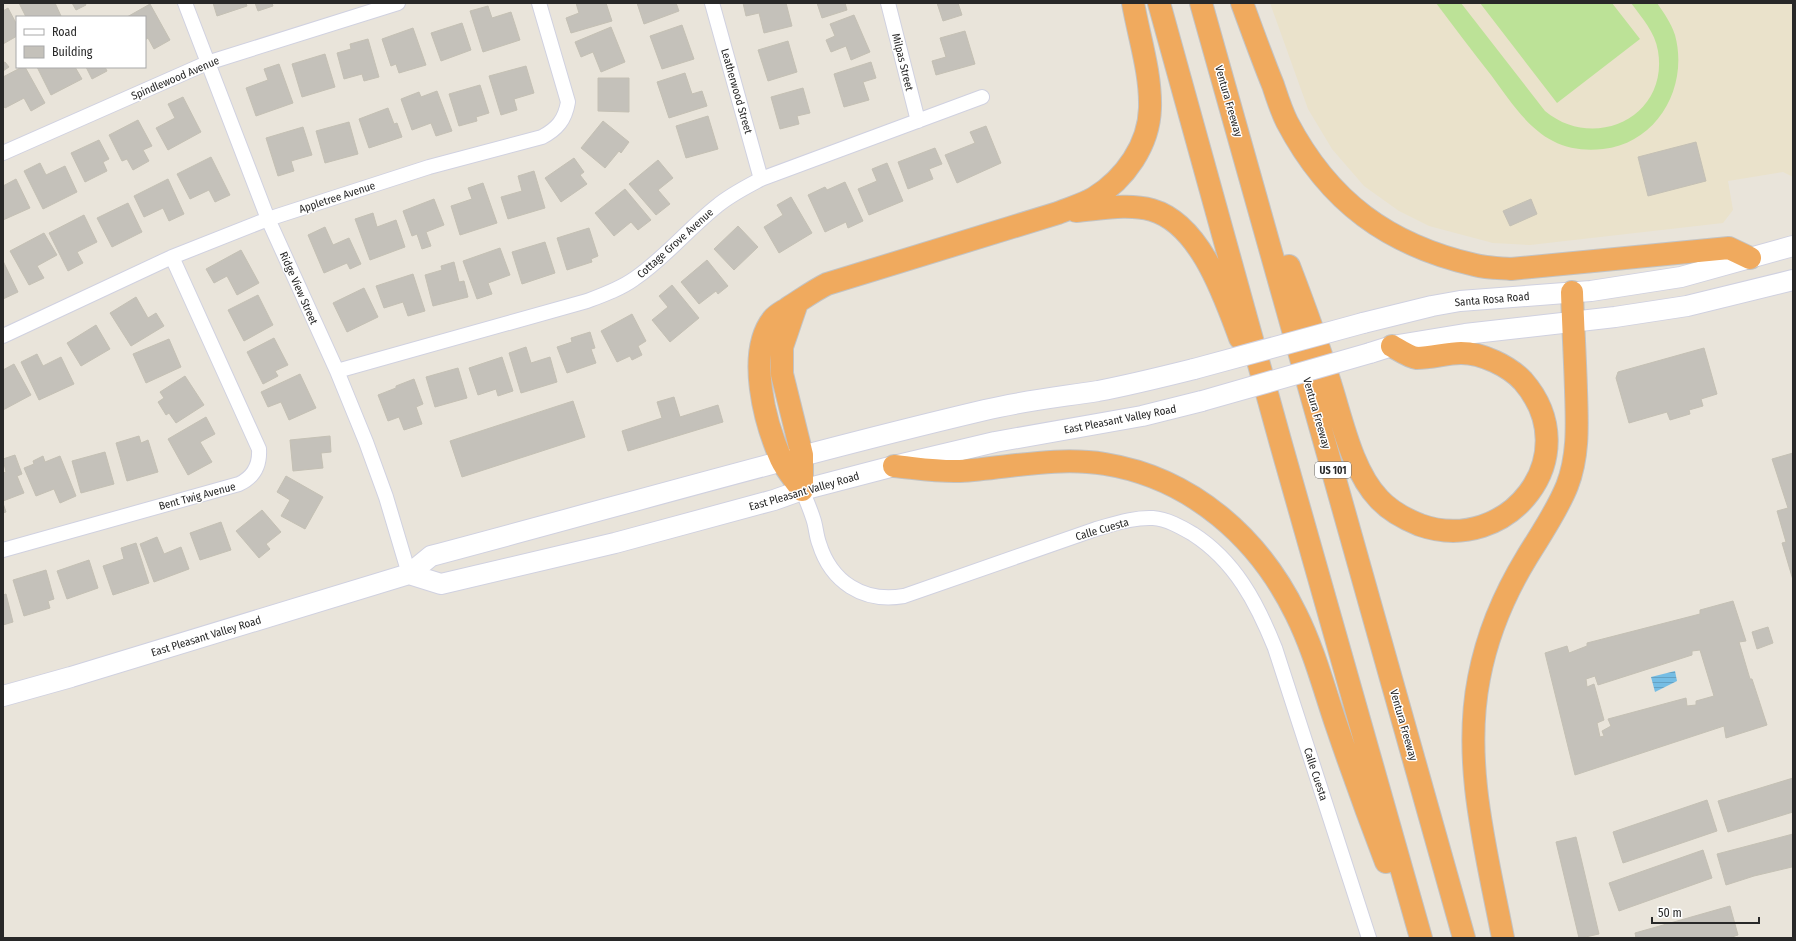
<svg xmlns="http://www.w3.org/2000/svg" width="1796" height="941" font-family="'Fira Sans Condensed',sans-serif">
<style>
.education{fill:#eae2cb}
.pitch{fill:#bce297}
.water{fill:url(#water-rules)}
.building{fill:#c4c1ba;stroke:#c4c0b4;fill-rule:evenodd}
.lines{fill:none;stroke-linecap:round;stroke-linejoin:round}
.street-casing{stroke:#d0d1e0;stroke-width:16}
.secondary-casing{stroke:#d0d1e0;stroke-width:22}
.highway-casing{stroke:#c3c3c3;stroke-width:24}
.street{stroke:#fff;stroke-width:14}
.secondary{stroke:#fff;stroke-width:20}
.highway{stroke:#f0aa5e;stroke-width:22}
.secondary-bridge-casing{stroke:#d0d1e0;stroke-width:22;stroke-linecap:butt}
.secondary-bridge{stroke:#fff;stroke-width:20}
.labels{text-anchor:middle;stroke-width:3;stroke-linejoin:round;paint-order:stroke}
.shield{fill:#fff;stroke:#686868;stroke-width:1}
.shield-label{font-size:10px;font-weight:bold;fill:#282828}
.street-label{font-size:11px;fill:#282828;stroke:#fff}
</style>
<defs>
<pattern id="water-rules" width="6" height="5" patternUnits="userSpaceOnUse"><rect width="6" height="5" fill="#75bde4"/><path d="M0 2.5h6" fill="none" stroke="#65a2c4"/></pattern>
</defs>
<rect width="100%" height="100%" fill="#e9e4da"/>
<!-- education -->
<path class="education" d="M1270 3H1793V177L1783 172 1728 181 1733 210 1723 223 1530 245 1493 243 1429 226 1399 211 1364 186 1332 149 1308 109Z"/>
<!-- pitch -->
<path class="pitch" d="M1436 3H1461L1545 111C1594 152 1669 117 1658 51 1655 32 1642 18 1631 3H1657C1664 13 1671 23 1675 35 1689 86 1658 143 1603 149 1586 151 1568 149 1553 141 1526 127 1509 99 1491 75 1472 51 1454 27 1436 3Z
M1480 3H1612L1640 39 1557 103Z"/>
<!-- water -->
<path class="water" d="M1675 671 1677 681 1655 692 1651 677Z"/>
<!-- building -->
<path class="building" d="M19 3H55L61 16 58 17H26Z
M72 3H85L86 5 76 10Z
M213 3H246L247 6 217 16Z
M255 3H272L273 6 258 11Z
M576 3H606L612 21 571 33 566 18 579 13Z
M637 3H676L679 11 644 24Z
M743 3H786L792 26 764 33 759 13 746 16Z
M817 3H845L847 10 822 18Z
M937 3H958L962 15 943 21Z
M150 4 170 40 154 49 148 38 145 40V17H127Z
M488 6 492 18 511 12 520 40 483 52 470 11Z
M8 8 17 25V36L3 44V11Z
M854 15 870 52 851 60 846 46 831 52 826 40 835 36 830 24Z
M462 23 471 50 441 61 431 33Z
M682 25 694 59 662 69 650 36Z
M611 27 625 62 601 72 593 52 581 57 575 42Z
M413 28 426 65 399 73 396 64 391 66 382 39Z
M965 31 975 64 936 75 932 61 946 57 940 38Z
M368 39 379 77 364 81 362 74 344 79 337 53 351 49 350 44Z
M788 41 797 72 768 81 758 50Z
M325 54 335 87 302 97 292 64Z
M5 62 9 67 3 71V63Z
M871 62 876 78 863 82 869 100 844 107 834 74Z
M279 64 293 103 256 116 246 88 268 80 264 69Z
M526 66 534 93 514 99 517 110 501 115 489 76Z
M22 67H25L45 103 31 111 24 98 5 108 3 105V77Z
M37 67H75L82 79 51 95Z
M86 67H105L107 71 92 79Z
M685 73 692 94 702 91 707 106 669 118 657 82Z
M598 78H629V112L598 111Z
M480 85 489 113 476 117 477 121 459 126 449 94Z
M803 88 810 113 797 116 799 124 780 129 771 97Z
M437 91 452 131 436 136 431 123 412 130 401 99 419 92 421 97Z
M183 97 201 132 168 150 156 128 175 118 168 104Z
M388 108 394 124 397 123 402 137 369 148 359 119Z
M708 116 718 149 686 158 676 126Z
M138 120 152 146 143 150 149 161 133 170 127 159 122 161 109 135Z
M603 121 629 142 621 153 619 151 605 168 581 148Z
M349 122 358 154 325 163 316 131Z
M986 126 1001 163 957 183 945 155 975 143 970 132Z
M303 127 312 155 291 161 294 171 278 176 266 138Z
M99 140 109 159 103 162 107 171 85 182 71 153Z
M1696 142 1706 181 1648 196 1638 157Z
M935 148 942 164 929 169 933 179 908 189 898 162Z
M211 157 230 195 215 202 209 190 190 199 177 174Z
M574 158 584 172 580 175 587 184 561 202 545 178Z
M658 160 673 178 658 190 670 204 656 215 629 184Z
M40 163 46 175 65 166 77 192 43 209 24 171Z
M887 163 903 201 869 215 858 189 877 181 872 169Z
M534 171 545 208 508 219 501 197 522 191 518 176Z
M16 179 30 208 3 220V186Z
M168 179 184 214 169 221 163 208 144 217 134 196Z
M845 182 863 221 848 228 846 222 825 232 808 195 825 187 827 190Z
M483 183 497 223 460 235 451 206 472 199 468 188Z
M625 189 651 220 638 230 631 222 614 236 595 213Z
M791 197 812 233 779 253 764 227 783 215 777 205Z
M434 199 444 225 426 232 431 246 422 249 417 234 412 236 403 211Z
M1531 199 1537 214 1510 226 1503 211Z
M128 203 142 232 112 247 97 218Z
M373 213 377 227 396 220 405 247 370 260 355 219Z
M84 215 97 242 77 252 83 263 68 271 49 233Z
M738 226 758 247 734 270 714 249Z
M325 227 333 245 349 238 361 264 350 269 347 263 324 273 308 235Z
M589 228 598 256 591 259 592 262 567 270 557 238Z
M44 233 57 255 37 266 44 278 29 285 10 251Z
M545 242 555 273 522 284 512 252Z
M500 248 510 275 488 283 492 294 477 299 463 261Z
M241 250 259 283 237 295 227 276 214 283 206 269Z
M707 260 728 286 718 294 716 291 699 304 681 282Z
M3 261 18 292 3 299Z
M454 262 459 282 464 281 468 297 433 306 425 275 442 270 441 266Z
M413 274 425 311 408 316 403 302 384 308 376 286Z
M672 285 699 318 670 342 652 320 668 307 659 296Z
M364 288 378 317 347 332 333 303Z
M258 295 273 325 244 341 228 310Z
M136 297 148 318 156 313 164 326 131 346 110 313Z
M632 314 646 341 638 346 642 355 632 360 630 356 617 362 601 331Z
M96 325 110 349 81 366 67 343Z
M590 332 595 348 591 349 596 363 567 373 557 347 572 342 571 338Z
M274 338 288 365 275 371 278 376 263 384 247 352Z
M169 339 181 367 146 383 133 354Z
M526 347 531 363 550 357 557 382 521 393 509 353Z
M1704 348 1717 394 1701 399 1703 406 1689 410 1690 414 1670 420 1667 412 1629 423 1616 378 1618 372Z
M37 354 43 366 61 357 74 384 39 400 21 362Z
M502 357 513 391 498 396 496 389 478 395 469 368Z
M14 364 31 395 3 410V370Z
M458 368 467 398 435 407 426 377Z
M300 374 316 408 289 420 281 402 268 407 261 392Z
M185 376 204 405 176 423 169 413 166 415 158 402 164 398 160 392Z
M414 379 423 404 416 407 422 424 404 430 399 417 388 421 378 395 396 388V386Z
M674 397 680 417 718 405 723 422 628 451 622 431 662 418 657 402Z
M573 401 585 437 462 477 450 441Z
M206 417 215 434 200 442 212 462 188 475 168 439Z
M139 436 141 443 148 440 158 472 127 481 116 443Z
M330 436 331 452 321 453 323 468 293 471 290 440Z
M105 452 114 484 81 493 72 461Z
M1793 453V580L1782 543 1786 542 1777 511 1788 508 1772 459Z
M15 455 22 474 17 476 24 493 3 501V473L6 472 3 459Z
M43 456 45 462 60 456 76 496 60 503 54 489 36 496 24 468 34 464 33 461Z
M286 476 323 497 305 529 281 516 290 500 277 492Z
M3 503 6 512 3 513Z
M262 510 281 532 266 544 270 549 259 558 236 531Z
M221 522 231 550 200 560 190 533Z
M157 537 164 554 181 547 189 569 154 582 140 544Z
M136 543 149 583 113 595 103 566 124 559 121 548Z
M89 560 98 588 67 599 57 571Z
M46 570 54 599 48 601 50 608 24 616 13 580Z
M6 594 13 622 3 625V595Z
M1733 601 1746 641 1739 642 1750 679H1752L1767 725 1726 738 1724 726 1575 775 1545 653 1567 646 1569 653 1587 646V643L1700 614V610ZM1700 650 1714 696 1696 701V705L1687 706 1686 698 1608 719 1611 726 1602 731 1604 736 1600 737 1597 723 1604 720 1594 684 1587 687 1586 679 1595 676 1598 685 1692 655V651Z
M1768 627 1773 643 1757 649 1752 632Z
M1793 778V812L1728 832 1718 801Z
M1707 800 1717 831 1623 863 1613 832Z
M1793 834V868L1792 867 1754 876 1726 885 1717 854Z
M1576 837 1599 934 1581 938H1579L1556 842Z
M1703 850 1712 878 1619 911 1609 883Z
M1730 906 1738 935 1729 938H1636L1635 933Z"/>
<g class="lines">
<!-- street casing -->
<g class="street-casing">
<path id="street" d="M185 3 268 219 337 371 366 442 386 497 409 574
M712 3 761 179
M888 3 918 121
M3 153 207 63 398 3
M3 336 172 257 268 219 429 167 542 137C557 129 565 120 568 102L539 3
M337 371 587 301C603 295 620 289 634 279 665 258 688 229 717 206 730 195 746 187 761 179L982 97
M802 490C806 499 810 509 813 518 816 526 816 535 819 543 831 582 863 603 904 596L1096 529C1114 524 1134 517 1153 518 1167 519 1181 527 1193 534 1235 561 1257 603 1275 648L1369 938
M3 550 239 484C254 477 260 465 259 449L172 257"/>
</g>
<!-- secondary casing -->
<g class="secondary-casing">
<path id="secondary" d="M1363 323 1432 306 1460 301 1591 291 1681 277 1793 246
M1370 353 1392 346 1465 334 1615 317 1687 306 1793 280
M409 574 441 584 615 543 774 500 802 490 894 466 995 442 1142 416 1202 401
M3 696 71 677 409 574 431 556C616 507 799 454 985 410 1022 401 1060 397 1098 391 1130 385 1162 377 1194 369"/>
</g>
<!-- highway casing -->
<g class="highway-casing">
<path id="highway" d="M1159 3 1281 444 1421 938
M1201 3 1464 938
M1242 3C1252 30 1262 58 1273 85 1277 97 1281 110 1287 122 1329 202 1388 245 1475 265 1487 268 1499 268 1511 269L1729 248 1750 258
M1076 211C1100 209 1128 203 1152 210 1200 224 1224 295 1240 338
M1289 266C1304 305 1318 343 1330 383 1342 420 1352 471 1379 499 1390 511 1405 519 1420 525 1508 556 1588 456 1523 381 1509 366 1482 353 1461 353 1447 353 1432 358 1417 358 1409 357 1399 350 1392 346
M797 303 782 347V374L802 455V490
M894 466C915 468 938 472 960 471 1008 468 1056 456 1105 464 1192 478 1259 538 1296 614 1313 648 1323 685 1335 721 1351 768 1368 815 1386 862
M802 490C795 480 786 470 781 459 765 423 746 353 773 319 777 314 784 311 788 308 801 300 813 291 827 284L1058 213C1070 208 1084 204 1094 198 1125 179 1149 145 1150 108 1151 73 1139 37 1133 3
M1503 938C1487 854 1462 764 1479 678 1487 636 1505 593 1527 557 1541 534 1557 511 1567 486 1579 455 1577 423 1576 390 1575 357 1573 325 1572 292"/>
</g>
<!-- street -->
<use href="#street" class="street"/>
<!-- secondary -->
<use href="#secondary" class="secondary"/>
<!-- highway -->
<use href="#highway" class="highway"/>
<!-- secondary-bridge casing -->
<g class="secondary-bridge-casing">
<path id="secondary-bridge" d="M1194 369 1363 323
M1202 401 1370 353"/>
</g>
<!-- secondary-bridge -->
<use href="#secondary-bridge" class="secondary-bridge"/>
</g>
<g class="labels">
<!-- shield labels -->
<rect class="shield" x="1315" y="462" width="36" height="16" rx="3"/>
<g class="shield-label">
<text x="1333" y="474">US 101</text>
</g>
<!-- street labels -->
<g class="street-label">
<text transform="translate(903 62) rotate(76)" y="4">Milpas Street</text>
<text transform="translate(175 78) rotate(-23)" y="4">Spindlewood Avenue</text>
<text transform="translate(737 91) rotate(74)" y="4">Leatherwood Street</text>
<text transform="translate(1229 101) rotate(74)" y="4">Ventura Freeway</text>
<text transform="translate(337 197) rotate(-18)" y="4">Appletree Avenue</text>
<text transform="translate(675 243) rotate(-42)" y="4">Cottage Grove Avenue</text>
<text transform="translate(299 288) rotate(66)" y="4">Ridge View Street</text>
<text transform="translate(1492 299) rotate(-5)" y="4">Santa Rosa Road</text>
<text transform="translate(1317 413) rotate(74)" y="4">Ventura Freeway</text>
<text transform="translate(1120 419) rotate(-11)" y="4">East Pleasant Valley Road</text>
<text transform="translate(804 491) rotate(-16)" y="4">East Pleasant Valley Road</text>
<text transform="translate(197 496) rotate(-15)" y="4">Bent Twig Avenue</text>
<text transform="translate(1102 529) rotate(-16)" y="4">Calle Cuesta</text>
<text transform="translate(206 636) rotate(-17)" y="4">East Pleasant Valley Road</text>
<text transform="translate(1404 725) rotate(74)" y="4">Ventura Freeway</text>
<text transform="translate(1316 774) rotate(72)" y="4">Calle Cuesta</text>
</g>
</g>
<!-- border -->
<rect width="1796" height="941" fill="none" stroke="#282828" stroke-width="8"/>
<!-- legend -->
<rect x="16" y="16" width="130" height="52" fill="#ffffff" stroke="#a9a9a9"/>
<rect x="24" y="29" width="20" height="6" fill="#ffffff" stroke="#a9a9a9"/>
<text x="52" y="36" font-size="12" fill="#282828">Road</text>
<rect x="24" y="46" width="20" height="12" fill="#c4c1ba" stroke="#a9a9a9"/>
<text x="52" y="56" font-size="12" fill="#282828">Building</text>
<!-- scale -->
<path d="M1652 917v6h107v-6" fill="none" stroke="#282828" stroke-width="2"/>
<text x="1658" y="917" font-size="12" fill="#282828" stroke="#ffffff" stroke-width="3" paint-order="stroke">50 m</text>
</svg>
